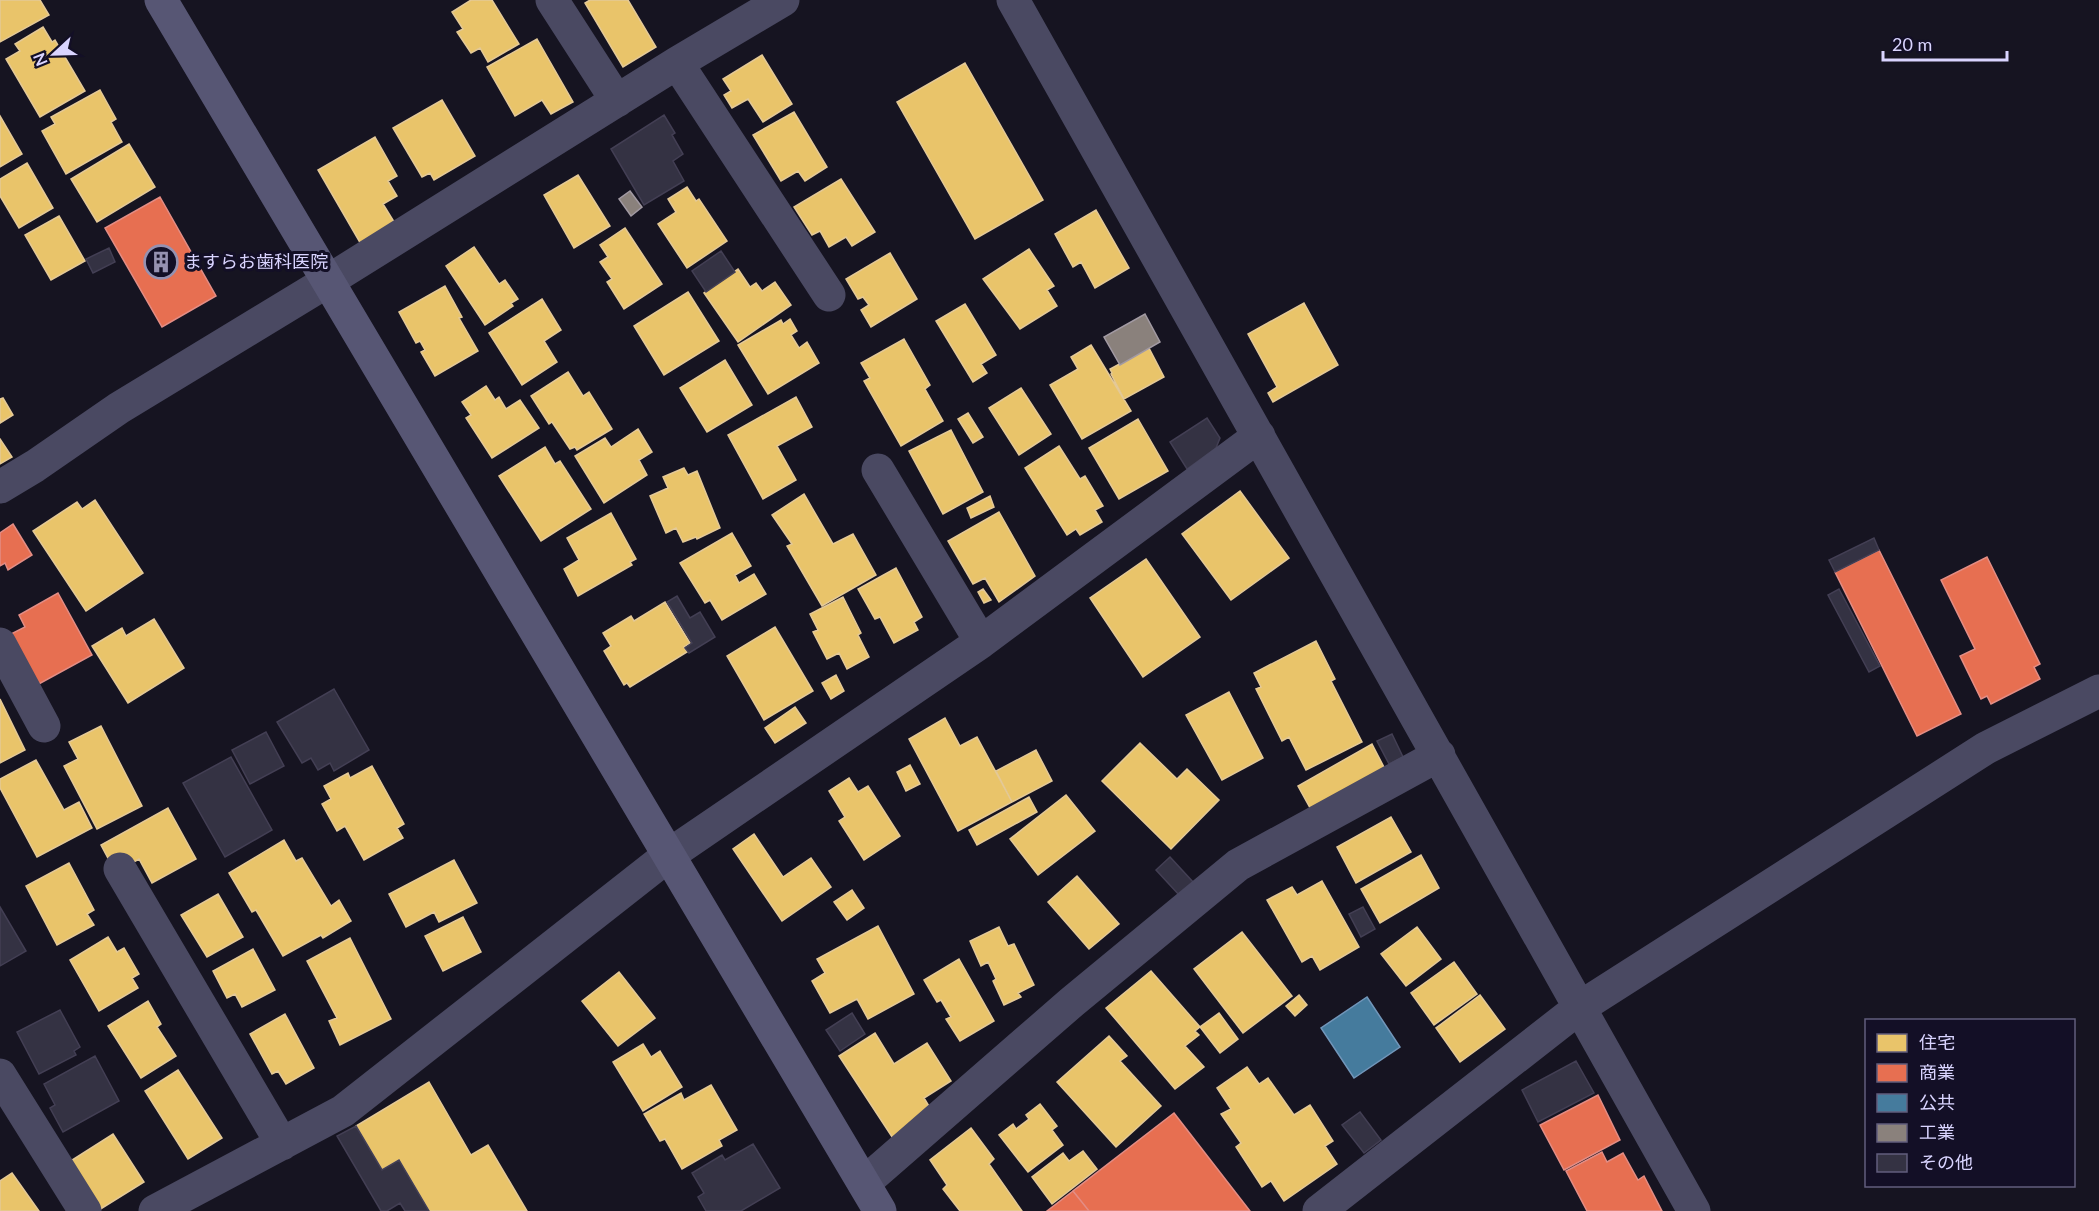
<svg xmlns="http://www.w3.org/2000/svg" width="2099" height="1211" font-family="Lato,'Noto Sans JP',sans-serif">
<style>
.homes{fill:#e9c46a;stroke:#e4c997;stroke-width:1.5}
.shops{fill:#e76f51;stroke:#e38d85;stroke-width:1.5}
.public{fill:#457b9d;stroke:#7196ba;stroke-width:1.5}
.industry{fill:#8a817c;stroke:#a29aa3;stroke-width:1.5}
.building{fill:#343243;stroke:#433f54;stroke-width:1.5}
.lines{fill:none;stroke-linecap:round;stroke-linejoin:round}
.street{stroke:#4a4962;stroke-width:33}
.secondary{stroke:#575674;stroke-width:33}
.labels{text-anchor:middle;stroke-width:6;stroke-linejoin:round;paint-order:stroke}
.poi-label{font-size:18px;fill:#d9d4ff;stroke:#130f26;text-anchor:start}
</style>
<rect width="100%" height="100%" fill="#161421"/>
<!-- homes -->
<path class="homes" d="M0 0H40L49 15 0 42Z
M471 0H492L519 44 488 62 480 48 471 53 457 32 463 29 452 12Z
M590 0H628L656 47 623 67 585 3Z
M43 27 52 42 55 40 85 91 40 117 6 59 20 51 15 44Z
M537 39 573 102 551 114 542 100 515 116 487 67Z
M762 55 792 104 763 122 748 99 732 108 724 95 731 91 723 79Z
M965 63 1043 200 975 239 897 102Z
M100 90 116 119 111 122 122 142 66 174 42 131 55 124 51 117Z
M442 100 475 156 434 180 430 173 422 177 393 128Z
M794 112 827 167 805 181 798 171 781 181 753 135Z
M0 116 22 154 0 167Z
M375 137 397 176 388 181 397 196 383 204 396 225 362 246 318 170Z
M129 144 155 187 97 222 71 179Z
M27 163 53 208 19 228 0 196V179Z
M578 175 610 226 574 248 544 195Z
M841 179 875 232 852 246 846 237 829 247 820 231 812 235 794 207Z
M687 187 696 201 699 199 727 241 687 268 658 224 676 212 668 199Z
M1096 210 1129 268 1095 288 1081 262 1073 267 1055 234Z
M59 216 85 261 51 280 25 235Z
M625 228 662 284 624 309 607 282 612 279 600 262 608 257 600 245Z
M474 247 499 284 505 280 518 299 511 303 513 306 485 325 446 266Z
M1029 249 1054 286 1047 290 1057 306 1020 329 983 279Z
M890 253 917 299 871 327 861 310 869 305 863 297 858 299 846 279Z
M738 269 750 287 756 283 762 291 775 282 791 305 738 342 704 293Z
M445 286 462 317 459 318 478 351 435 376 421 352 425 350 420 341 416 343 399 312Z
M688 292 719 341 664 375 634 326Z
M542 299 561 330 544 341 557 362 522 385 489 333Z
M1304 303 1338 365 1273 402 1268 393 1277 387 1248 334Z
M965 304 996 355 981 364 987 373 973 382 936 321Z
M790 319 797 331 791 335 799 348 807 342 819 363 768 394 738 345 781 320 783 324Z
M904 339 930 385 925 389 943 421 901 446 864 381 870 378 861 363Z
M1091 345 1131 411 1082 439 1050 385 1078 369 1071 357Z
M1149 348 1164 377 1124 399 1111 374 1112 373 1110 369Z
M725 360 752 405 707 432 680 388Z
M568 372 583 396 589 392 612 429 577 450 575 447 570 449 552 422 549 424 531 396Z
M486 386 495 400 499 397 506 409 520 400 539 428 492 458 466 418 471 415 462 402Z
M1021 388 1051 434 1019 455 989 408Z
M796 397 812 427 777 446 796 480 763 499 728 435Z
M3 398 13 415 0 423V399Z
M968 413 983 437 973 443 958 419Z
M1138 419 1168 471 1119 499 1089 448Z
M638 429 652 452 639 460 647 475 604 503 575 456 605 438 611 447Z
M951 430 983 492 943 514 909 451Z
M0 439 12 457 0 464Z
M1059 446 1080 479 1085 476 1103 506 1095 510 1102 522 1080 535 1076 529 1067 535 1025 468Z
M545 447 555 464 560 461 591 509 541 541 499 476Z
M684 468 688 475 697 471 720 528 697 539 696 537 683 542 676 528 666 533 650 496 668 488 663 477Z
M1240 491 1289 558 1231 600 1182 534Z
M804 494 833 544 853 534 876 575 822 606 787 546 792 544 772 515Z
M990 496 994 507 971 518 967 508Z
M95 500 143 573 86 611 33 531 77 502 82 509Z
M999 512 1035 576 999 602 985 578 973 584 948 541Z
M611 513 636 559 630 562 632 565 578 596 564 569 579 560 567 538Z
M732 533 751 566 735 575 739 583 754 574 766 594 722 620 710 600 705 603 680 563Z
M1146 559 1200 637 1143 677 1090 598Z
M896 568 922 617 914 622 918 630 894 643 880 617 875 619 858 589Z
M983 589 991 600 984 603 978 592Z
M843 597 861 633 858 635 869 657 847 669 839 653 827 659 813 632 818 630 810 614Z
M665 602 690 643 684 647 687 652 630 687 627 683 624 685 604 651 611 646 603 633 631 616 634 621Z
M154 619 184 668 128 703 92 646 122 628 126 636Z
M775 627 813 691 764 720 727 656Z
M1316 641 1335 679 1331 681 1362 742 1306 770 1289 737 1282 741 1256 689 1261 687 1254 673Z
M836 675 844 691 831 699 822 683Z
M1229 692 1263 758 1222 780 1186 715Z
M0 699 25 750 0 763Z
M795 707 806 723 775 743 765 728Z
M945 718 960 746 977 737 1012 802 958 831 909 739Z
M101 726 142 806 97 829 64 766 78 759 69 742Z
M1140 743 1177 779 1187 769 1219 800 1171 849 1102 781Z
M1372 744 1388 775 1314 815 1298 786Z
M1036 750 1052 781 1012 802 996 771Z
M36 760 64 810 79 802 92 828 37 857 0 788V779Z
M910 765 920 784 906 791 897 772Z
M372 766 404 824 397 828 403 838 364 860 345 826 337 831 322 804 331 799 324 786 348 773 350 778Z
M849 778 858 792 868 786 900 836 864 860 839 821 845 817 829 791Z
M1066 795 1095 831 1038 875 1010 839Z
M1029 797 1037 812 977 845 969 830Z
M168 808 196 859 152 883 139 859 125 867 110 862 101 845Z
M1391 817 1411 852 1356 883 1337 847Z
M754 834 783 877 811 858 831 887 782 921 733 849Z
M284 840 296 861 302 858 331 906 339 900 351 921 323 938 321 935 283 956 256 910 252 912 229 873Z
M1421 855 1439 888 1380 923 1361 889Z
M454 860 477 903 439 922 434 912 406 927 389 894Z
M69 863 94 910 87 914 94 925 57 945 26 886Z
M1077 876 1119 924 1089 949 1048 902Z
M1322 881 1359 947 1320 970 1312 956 1302 962 1267 900 1292 887 1297 895Z
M852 890 864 908 847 920 834 902Z
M218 894 243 937 207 957 181 915Z
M463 917 481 952 443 971 425 936Z
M878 926 914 994 868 1019 857 999 830 1013 812 981 825 973 817 959Z
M999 927 1008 946 1014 944 1034 985 1018 993 1021 997 1004 1005 993 981 996 979 988 962 981 966 970 941Z
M1417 927 1441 959 1406 986 1381 954Z
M1242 932 1292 996 1243 1033 1194 969Z
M108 937 117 952 124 948 139 974 132 978 138 988 99 1011 70 960Z
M350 938 391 1019 340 1045 329 1021 337 1018 307 961Z
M253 949 275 990 242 1007 235 994 227 998 213 971Z
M959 959 994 1021 960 1041 946 1019 951 1017 941 1000 937 1002 924 980Z
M1454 962 1477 994 1434 1025 1411 993Z
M1151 971 1200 1027 1195 1031 1199 1035 1185 1046 1204 1067 1175 1089 1106 1008Z
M619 972 655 1018 618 1046 582 1001Z
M1299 995 1307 1005 1295 1016 1286 1006Z
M1480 995 1505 1029 1460 1062 1436 1028Z
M148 1001 161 1024 157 1027 176 1056 141 1078 108 1026Z
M1219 1013 1238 1039 1220 1053 1200 1027Z
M285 1014 314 1068 286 1084 278 1071 272 1074 250 1034Z
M875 1033 894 1064 927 1043 951 1081 924 1098 935 1116 896 1143 839 1056Z
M1109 1036 1127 1056 1120 1061 1161 1106 1116 1147 1057 1082Z
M643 1044 651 1057 660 1051 682 1087 643 1111 613 1062Z
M1247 1067 1259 1084 1268 1078 1294 1115 1310 1105 1333 1141 1325 1146 1337 1164 1284 1201 1271 1181 1262 1187 1236 1147 1241 1143 1221 1114 1231 1109 1217 1088Z
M178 1070 222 1138 188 1159 145 1091Z
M429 1082 471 1155 488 1145 527 1211H429L399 1160 382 1170 356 1126Z
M711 1085 737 1130 719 1140 722 1146 682 1169 665 1139 660 1141 644 1114 681 1093 684 1100Z
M1040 1104 1057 1126 1052 1130 1063 1145 1028 1172 999 1135 1013 1124 1016 1129 1029 1119 1026 1115Z
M971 1128 994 1159 989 1164 1022 1211H960L943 1189 947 1185 930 1160Z
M113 1134 144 1182 99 1210 69 1162Z
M1083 1151 1097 1169 1052 1204 1032 1177 1063 1153 1069 1161Z
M12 1173 39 1211H0V1181Z"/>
<!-- shops -->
<path class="shops" d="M160 197 216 296 162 327 105 228Z
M13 524 32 555 8 570 5 563 0 566V533Z
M1879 550 1961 714 1917 736 1835 572Z
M1987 557 2040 664 2034 667 2040 679 1991 704 1987 696 1981 699 1960 656 1975 649 1941 580Z
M58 593 92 655 37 685 9 635 25 627 19 615Z
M1598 1095 1620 1140 1564 1170 1540 1125Z
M1174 1113 1250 1211H1089L1073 1191Z
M1602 1152 1607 1162 1623 1153 1638 1180 1644 1176 1662 1211H1587L1566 1171Z
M1073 1191 1089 1211H1047Z"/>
<!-- public -->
<path class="public" d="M1367 997 1400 1047 1354 1078 1321 1028Z"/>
<!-- industry -->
<path class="industry" d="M630 191 642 207 631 216 619 199Z
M1145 314 1160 342 1120 365 1104 337Z"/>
<!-- building -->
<path class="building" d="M664 115 675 133 672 135 683 154 673 161 684 181 644 205 611 149Z
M109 248 115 262 93 273 86 259Z
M721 251 735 272 706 292 692 271Z
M1207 418 1220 438 1216 448 1187 469 1170 442Z
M1874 538 1879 550 1835 572 1829 560Z
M1839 589 1880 666 1869 672 1828 595Z
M677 596 690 618 700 612 715 637 689 653 685 648 692 643 667 602Z
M334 689 369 750 334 771 330 763 318 770 311 758 302 763 277 722Z
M266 732 284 766 250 784 232 750Z
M1392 734 1403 757 1389 764 1377 741Z
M231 757 272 830 225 857 183 783Z
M1170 857 1194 883 1180 896 1156 870Z
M0 907 26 951 0 966Z
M1363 907 1375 929 1361 937 1349 914Z
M60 1010 80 1047 74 1051 76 1055 39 1074 17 1032Z
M852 1013 865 1034 840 1051 826 1030Z
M95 1056 119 1101 63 1132 50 1108 55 1105 44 1084Z
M1576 1061 1594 1093 1538 1122 1522 1090Z
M1360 1112 1381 1140 1364 1153 1342 1125Z
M356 1126 382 1170 399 1160 429 1211H405L400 1203 387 1211H381L337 1136Z
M753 1144 780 1188 741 1211H706L698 1197 704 1193 692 1173 722 1155 725 1160Z"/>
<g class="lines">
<!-- street -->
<path class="street" d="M552 0 617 101
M1013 0 1694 1211
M677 63 829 295
M878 470 981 642
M0 487 35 466 119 408 328 281 677 63 783 0
M0 644 44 726
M120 869 282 1144
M0 1075 85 1211
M864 1183 1072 1002 1238 865 1439 755
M155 1211 343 1111 669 855 981 642 1259 436
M1319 1211 1579 1008 1986 748 2099 691"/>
<!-- secondary -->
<path class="secondary" d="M161 0 880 1211"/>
</g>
<!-- icons -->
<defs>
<g id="building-ring" transform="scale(1.725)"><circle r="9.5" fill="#130f26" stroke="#9591b1" stroke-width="1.5"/><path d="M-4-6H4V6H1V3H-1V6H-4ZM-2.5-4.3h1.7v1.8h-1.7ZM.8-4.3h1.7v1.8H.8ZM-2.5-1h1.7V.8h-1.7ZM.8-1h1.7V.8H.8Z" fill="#9591b1"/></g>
</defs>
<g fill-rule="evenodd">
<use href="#building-ring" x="161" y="262"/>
</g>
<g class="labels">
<!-- poi labels -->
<g class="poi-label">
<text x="184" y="268">ますらお歯科医院</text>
</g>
</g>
<!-- legend -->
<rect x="1865" y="1019" width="210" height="168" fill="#130f26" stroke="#625e7d" stroke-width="1.5"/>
<rect x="1877" y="1034" width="30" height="18" fill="#e9c46a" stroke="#625e7d" stroke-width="1.5"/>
<text x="1919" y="1049" font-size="18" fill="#d9d4ff">住宅</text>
<rect x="1877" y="1064" width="30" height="18" fill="#e76f51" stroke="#625e7d" stroke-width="1.5"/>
<text x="1919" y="1079" font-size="18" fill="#d9d4ff">商業</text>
<rect x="1877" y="1094" width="30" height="18" fill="#457b9d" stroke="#625e7d" stroke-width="1.5"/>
<text x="1919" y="1109" font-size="18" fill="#d9d4ff">公共</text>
<rect x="1877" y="1124" width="30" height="18" fill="#8a817c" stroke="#625e7d" stroke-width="1.5"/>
<text x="1919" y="1139" font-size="18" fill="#d9d4ff">工業</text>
<rect x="1877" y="1154" width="30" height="18" fill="#343243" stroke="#625e7d" stroke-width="1.5"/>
<text x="1919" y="1169" font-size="18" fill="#d9d4ff">その他</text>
<!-- north arrow -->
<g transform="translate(54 54) rotate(248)" stroke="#130f26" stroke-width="4.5" paint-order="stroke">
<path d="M0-4.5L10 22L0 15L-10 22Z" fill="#d9d4ff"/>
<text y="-9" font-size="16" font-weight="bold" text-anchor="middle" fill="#d9d4ff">N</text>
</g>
<!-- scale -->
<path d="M1883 51v9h124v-9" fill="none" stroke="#d9d4ff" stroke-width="3"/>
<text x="1892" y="51" font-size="18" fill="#d9d4ff" stroke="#130f26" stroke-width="4.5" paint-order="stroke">20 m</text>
</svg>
